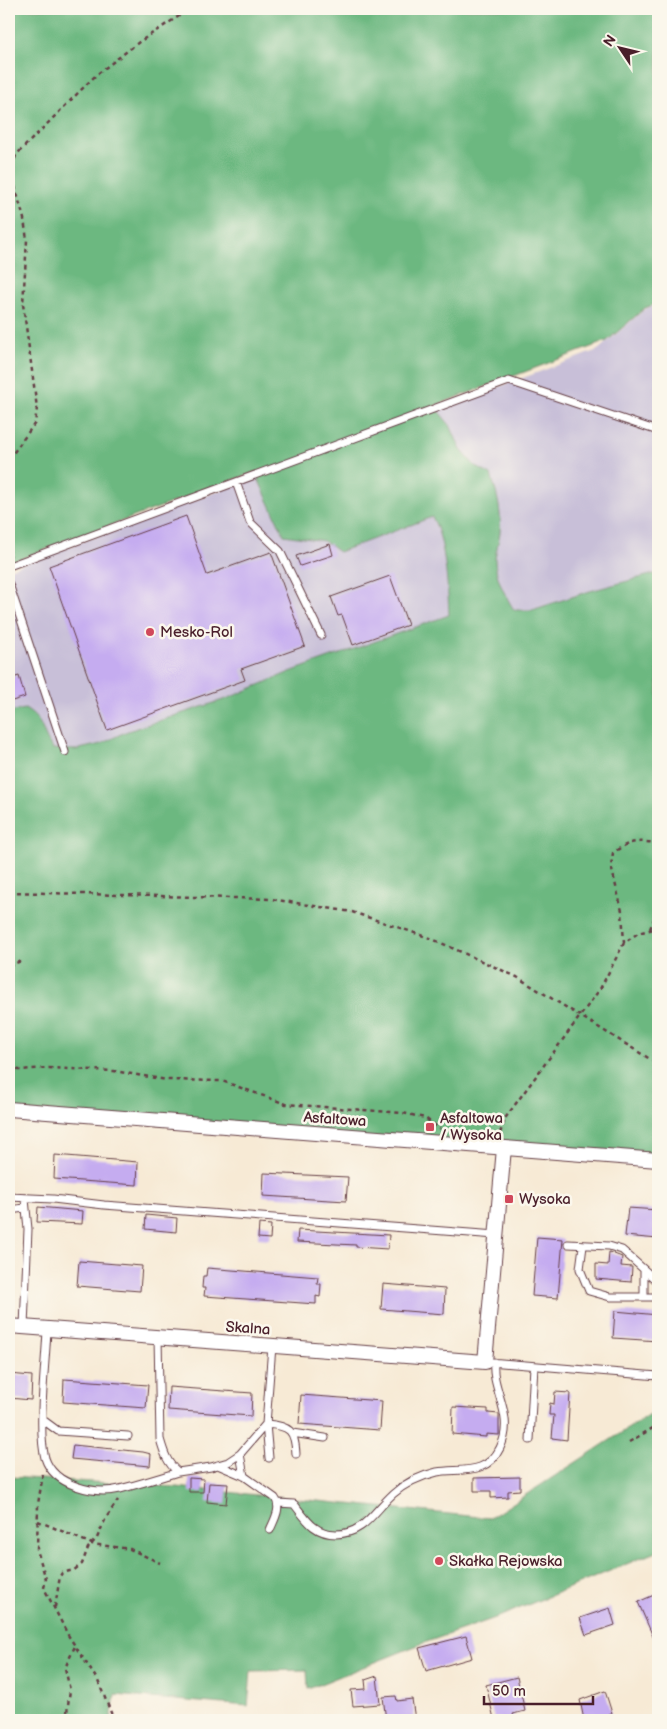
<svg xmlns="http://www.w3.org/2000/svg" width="667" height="1729" font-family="'Balsamiq Sans',sans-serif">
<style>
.industrial{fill:#c8bfd8}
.forest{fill:#6cb880;stroke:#5b6c56}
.building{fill:#c5acf0}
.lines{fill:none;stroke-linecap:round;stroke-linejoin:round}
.service-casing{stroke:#643d44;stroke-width:9}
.minor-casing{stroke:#643d44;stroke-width:16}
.path{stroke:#643d44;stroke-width:2.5;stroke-dasharray:4 4;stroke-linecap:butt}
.service{stroke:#fff;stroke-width:7}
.minor{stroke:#fff;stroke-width:14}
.poi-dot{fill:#d1495b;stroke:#fbf7ec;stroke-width:2}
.labels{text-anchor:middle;stroke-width:5;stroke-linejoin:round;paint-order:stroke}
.poi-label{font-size:15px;fill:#4a1f2b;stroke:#fbf7ec;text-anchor:start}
.street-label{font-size:15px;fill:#4a1f2b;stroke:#fbf7ec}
</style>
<rect width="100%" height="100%" fill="#fbf7ec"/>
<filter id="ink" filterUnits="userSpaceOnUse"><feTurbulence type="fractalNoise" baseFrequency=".02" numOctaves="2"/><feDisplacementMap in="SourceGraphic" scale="10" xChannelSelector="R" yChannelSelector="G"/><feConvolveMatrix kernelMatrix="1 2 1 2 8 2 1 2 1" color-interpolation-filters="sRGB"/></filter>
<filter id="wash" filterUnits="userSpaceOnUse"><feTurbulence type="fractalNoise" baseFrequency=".0096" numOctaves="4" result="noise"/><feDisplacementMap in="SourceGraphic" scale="20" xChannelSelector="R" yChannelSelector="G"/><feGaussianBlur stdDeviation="1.12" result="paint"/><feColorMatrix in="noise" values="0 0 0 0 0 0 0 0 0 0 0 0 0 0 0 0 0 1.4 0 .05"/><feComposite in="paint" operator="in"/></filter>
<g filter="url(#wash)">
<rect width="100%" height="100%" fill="#f7ead5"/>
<!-- industrial -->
<path class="industrial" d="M658 304V607L9 826V569L598 350 645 309Z"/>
<!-- forest -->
<path class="forest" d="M9 9H658V303L645 308 607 341 434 406 450 425 461 450 475 466 491 475C497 493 502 513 500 532 499 541 496 550 495 559 495 577 505 595 514 610H532L590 591 658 573V1163L9 1112V712L25 709C46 722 39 730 53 749L75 750 101 744 125 732 226 699 290 672 449 615C448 589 445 538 432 517L339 552 324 541 284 535 255 472 9 563Z
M658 1409V1551L501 1616 418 1645 308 1689 307 1670 251 1671 248 1706 115 1695 111 1720H9V1477L176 1487 490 1518Z"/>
<g id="blocks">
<!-- building -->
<path class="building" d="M186 516 207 575 271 552 305 646 241 669 245 680 107 730 49 566Z
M330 544 333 555 300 566 296 556Z
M390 576 408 625 353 645 342 615 338 616 331 597Z
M19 676 25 697 9 702V679Z
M55 1155 138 1162 137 1185 54 1179Z
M264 1173 348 1177 346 1201 263 1196Z
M38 1207 83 1211 82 1224 37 1222Z
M628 1208 658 1210V1239L625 1236Z
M146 1215 177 1218 176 1232 145 1229Z
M259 1224 271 1225 270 1239 258 1238Z
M298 1230 389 1235 388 1249 356 1247V1245L297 1242Z
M537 1237 563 1239 558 1298 532 1296Z
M609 1252 622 1257 621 1266 632 1267 631 1282 596 1279V1264L608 1265Z
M79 1261 142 1266 140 1291 77 1286Z
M207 1268 318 1277 317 1284H321L320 1297 316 1296V1304L204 1296 205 1288H202L203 1276H206Z
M383 1284 445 1289 444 1314 381 1309Z
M615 1311 658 1315V1341L613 1338Z
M9 1374 32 1376 31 1400 9 1398Z
M64 1379 148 1385 146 1408 63 1402Z
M169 1387 252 1393 251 1416 168 1410Z
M555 1392 570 1393 567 1440 552 1438 554 1415H549L550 1403 554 1404Z
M301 1395 382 1401 380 1430 299 1424Z
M453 1407 488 1409V1413L499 1414V1435L486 1434V1437L452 1434Z
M73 1445 143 1452 151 1454 150 1466 71 1459Z
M520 1477V1490L508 1491V1497L491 1498V1491H474V1478Z
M189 1478 204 1479 203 1492H189Z
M209 1483 228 1484 226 1504 207 1502Z
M654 1595 658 1606V1648L638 1602Z
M610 1608 615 1625 586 1635 580 1618Z
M466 1636 472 1658 426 1671 419 1648Z
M377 1676 380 1704 353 1706 351 1690 366 1689 365 1680Z
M517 1677 525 1711 513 1714 514 1718 502 1720 499 1718 494 1719 486 1685Z
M605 1691 612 1713 592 1720H584L580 1700Z
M396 1696 397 1701 412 1699 415 1720H386L383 1697Z"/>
</g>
</g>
<g filter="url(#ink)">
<use href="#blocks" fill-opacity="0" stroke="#643d44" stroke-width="1"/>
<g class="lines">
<!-- service casing -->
<g class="service-casing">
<path id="service" d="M658 323V326
M236 482 250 522 280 551 321 635
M9 566 509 381 658 431
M9 584 65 752
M9 1197 53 1199 104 1205 496 1235
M9 1210 25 1208
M568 1244 609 1246 622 1250 658 1282
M583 1246 580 1269 589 1291 610 1297H658
M644 1297V1271
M24 1327 28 1229 25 1199
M47 1329C46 1362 37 1429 45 1458 54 1486 95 1495 120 1489 139 1484 159 1478 178 1472
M158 1337 160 1439C164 1453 167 1463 178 1472L211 1467 228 1462 240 1454 266 1424 272 1346
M490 1362 658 1376
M43 1420 58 1431 128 1436
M292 1433 325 1438
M530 1440 534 1366
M240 1454 244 1476
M269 1458 266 1424C290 1426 295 1430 296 1454
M218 1465 244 1476 275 1498C282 1508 274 1520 270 1530
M278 1503 294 1504C306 1519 314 1534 336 1534 364 1534 374 1511 393 1494 405 1483 420 1476 437 1472 460 1468 487 1476 500 1448 516 1416 491 1391 494 1362"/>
</g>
<!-- minor casing -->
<g class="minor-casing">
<path id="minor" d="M9 1109 658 1160
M9 1326 485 1362 504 1148"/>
</g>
<!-- path -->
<path class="path" d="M9 459 35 423 37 408 23 304 27 240 24 219 11 172 16 155 96 75 139 42 190 9
M9 548 11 556
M9 892 271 899 352 912 430 938 517 977 658 1064
M650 929 658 909
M624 943 622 911 611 866 613 853C630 840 637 841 658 843
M9 966 21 961
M9 1067 19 1070 49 1068 114 1071 167 1080 222 1081 286 1104 403 1113 425 1118 440 1129
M500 1133 506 1117 600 989 624 943 638 933 658 928
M629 1442 658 1425
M43 1474 38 1504 37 1550 46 1579 44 1588 68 1635 98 1681 114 1720
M38 1521 92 1544 130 1549 160 1563
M55 1607 60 1576 62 1573 74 1570 82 1564 88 1548 97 1538 106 1518 118 1500
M66 1720 70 1690 65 1668 75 1646"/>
<!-- service -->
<use href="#service" class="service"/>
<!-- minor -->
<use href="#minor" class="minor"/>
</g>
</g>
<!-- markers -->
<g class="poi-dot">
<circle cx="150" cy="632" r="5"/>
<rect x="425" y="1122" width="10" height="10" rx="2.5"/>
<rect x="504" y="1194" width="10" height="10" rx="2.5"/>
<circle cx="439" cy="1561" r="5"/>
</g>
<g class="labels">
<!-- poi labels -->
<g class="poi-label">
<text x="160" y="637">Mesko-Rol</text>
<text x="440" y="1123">Asfaltowa<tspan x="440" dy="17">/ Wysoka</tspan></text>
<text x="519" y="1204">Wysoka</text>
<text x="449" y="1566">Skałka Rejowska</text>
</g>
<!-- street labels -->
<g class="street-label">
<text transform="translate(335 1119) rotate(4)" y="5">Asfaltowa</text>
<text transform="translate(248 1328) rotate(4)" y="5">Skalna</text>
</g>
</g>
<!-- margin -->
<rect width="667" height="1729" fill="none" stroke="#fbf7ec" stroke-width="30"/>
<!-- north arrow -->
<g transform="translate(620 48) rotate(305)" stroke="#fbf7ec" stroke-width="4" paint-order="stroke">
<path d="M0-4L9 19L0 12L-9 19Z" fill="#4a1f2b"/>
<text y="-8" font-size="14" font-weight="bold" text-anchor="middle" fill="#4a1f2b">N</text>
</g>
<!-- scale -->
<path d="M484 1696v8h109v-8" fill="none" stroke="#4a1f2b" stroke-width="2.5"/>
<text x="492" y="1696" font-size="15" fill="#4a1f2b" stroke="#fbf7ec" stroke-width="4" paint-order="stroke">50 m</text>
</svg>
